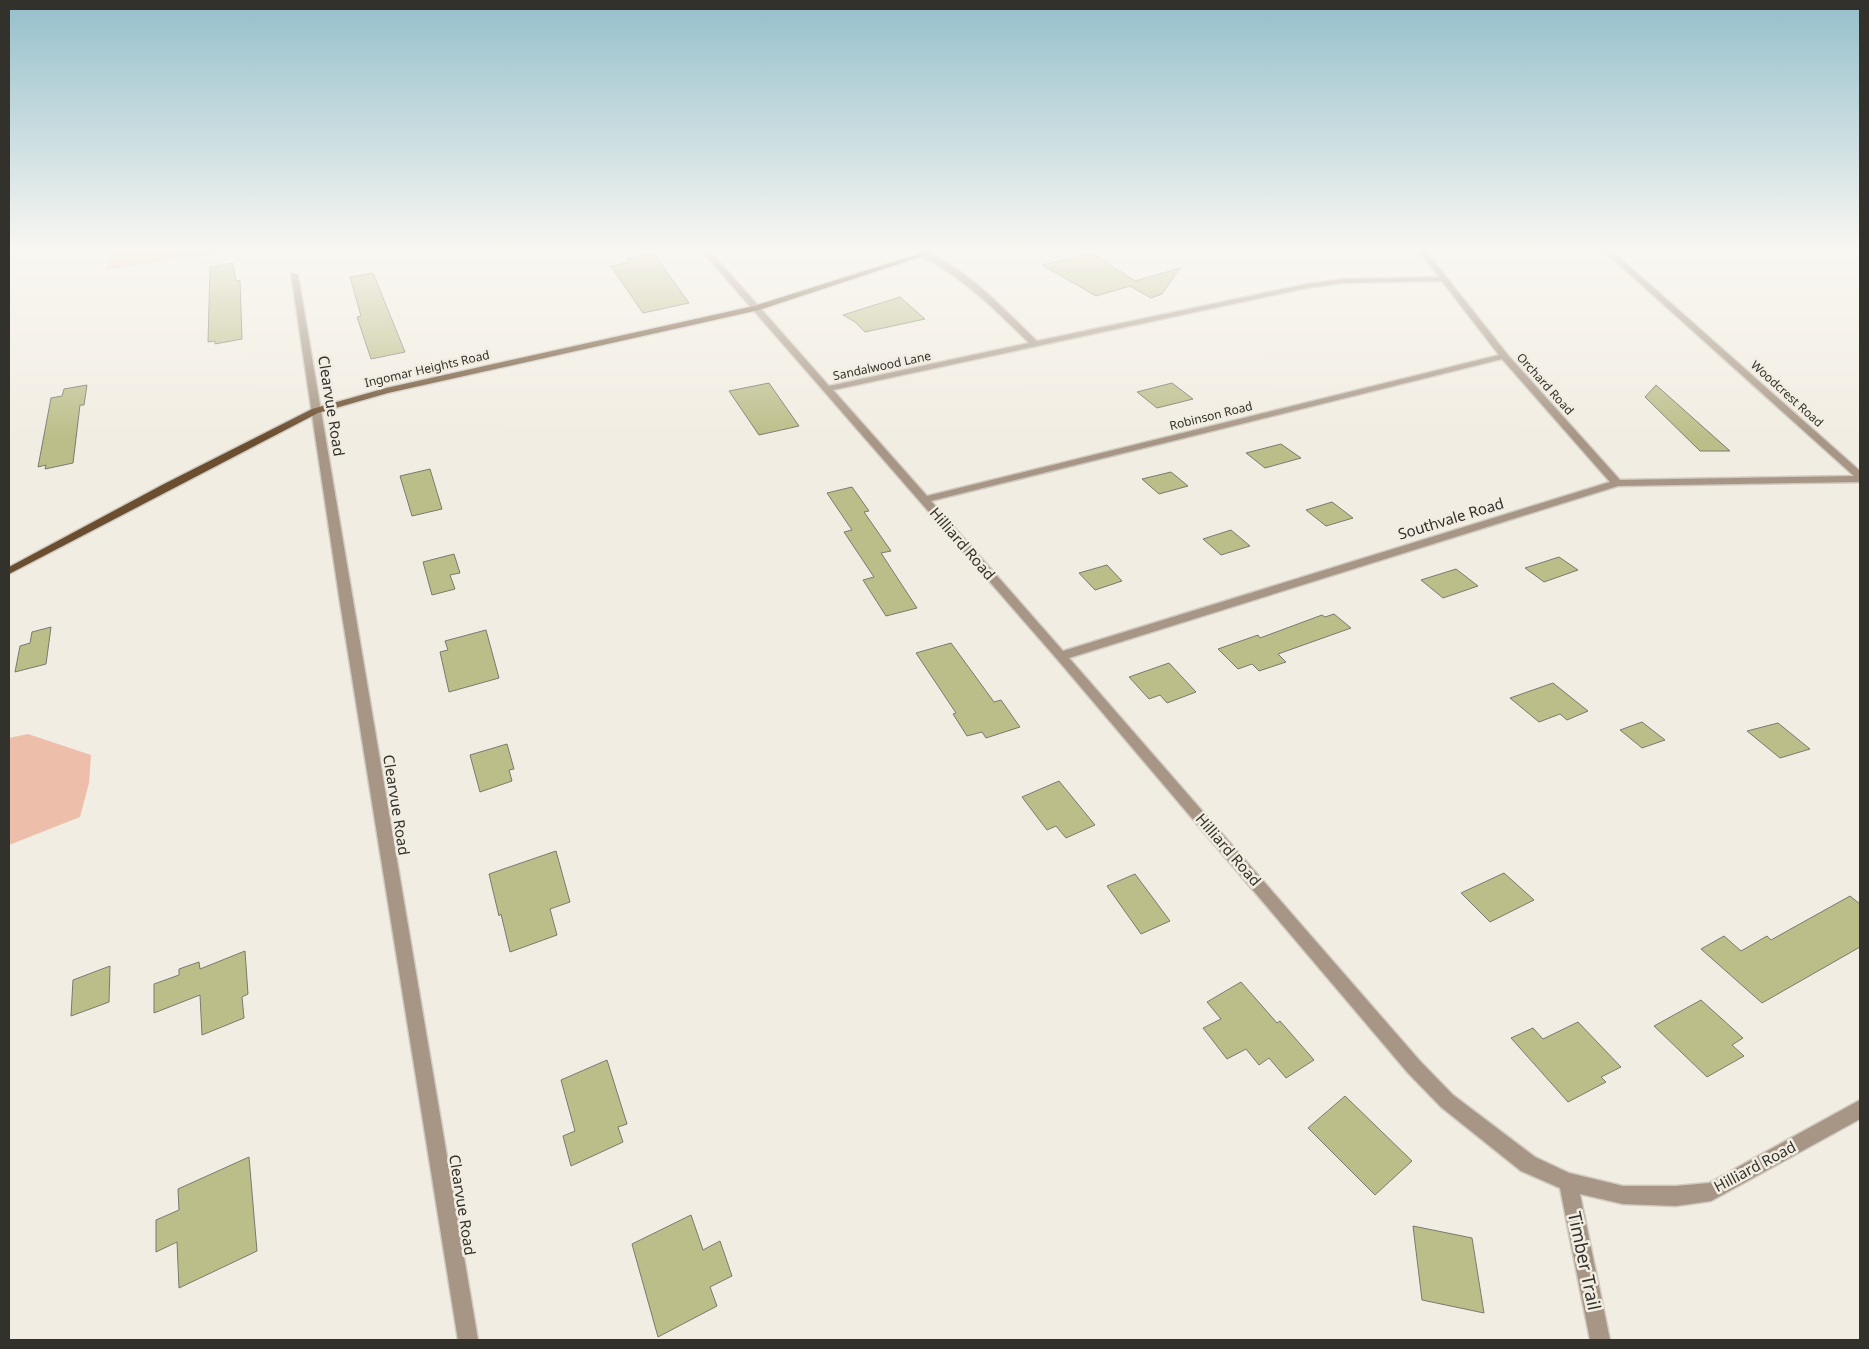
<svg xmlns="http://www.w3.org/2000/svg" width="1869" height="1349" font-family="'Noto Sans',sans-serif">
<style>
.green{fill:#edbea9}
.building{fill:#bcbe89;stroke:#797a6f}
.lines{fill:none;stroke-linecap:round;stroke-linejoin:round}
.minor-casing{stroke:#d0cbc1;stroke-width:3}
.major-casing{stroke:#d0cbc1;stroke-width:3}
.minor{fill:#a79685;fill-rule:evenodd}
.major{fill:#6b4d2f;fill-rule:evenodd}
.labels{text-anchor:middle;stroke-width:5;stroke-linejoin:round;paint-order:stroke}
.far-street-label{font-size:12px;fill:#33312c;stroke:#f2ede2}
.street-label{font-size:15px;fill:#33312c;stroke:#f2ede2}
.near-street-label{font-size:18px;fill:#33312c;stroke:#f2ede2}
</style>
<rect width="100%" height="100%" fill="#f2ede2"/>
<!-- green -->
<path class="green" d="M113 250H236L106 270Z
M28 734 91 755 89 783 80 817 9 845V738Z"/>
<!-- building -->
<path class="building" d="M1092 253 1135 281 1180 268 1162 294 1151 298 1130 286 1096 296 1042 265Z
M654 254 689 303 643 313 611 266 627 263 626 260 632 258Z
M233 263 236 281 240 280 242 339 215 344V341L208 342 210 267Z
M373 273 405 352 371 359 357 317 361 316 350 277Z
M900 297 925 319 865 332 855 322 843 315Z
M769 383 799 426 759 435 729 391Z
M1172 383 1193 399 1157 408 1137 392Z
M87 385 84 405H80L73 463 45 469 46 465 38 467 51 398 62 396 64 389Z
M1656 385 1730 451H1700L1645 397Z
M1281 444 1301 458 1265 468 1246 453Z
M430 469 442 509 412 516 400 476Z
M1171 472 1188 486 1159 494 1142 479Z
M852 487 869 511 864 512 891 551 881 553 917 608 886 616 863 580 874 577 844 532 852 530 827 493Z
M1332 502 1353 518 1326 526 1306 510Z
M1231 530 1250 546 1221 555 1203 539Z
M454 554 460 573 450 575 455 589 432 595 423 562Z
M1559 557 1578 570 1544 582 1525 568Z
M1107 565 1122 581 1095 590 1079 573Z
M1456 569 1478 586 1443 598 1421 580Z
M1334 614 1351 628 1278 654 1286 662 1259 671 1252 664 1238 669 1218 649 1258 635 1260 638 1322 615 1325 617Z
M51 627 46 664 15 672 20 646 30 643 32 632Z
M486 630 499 678 449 692 440 652 448 650 445 641Z
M951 643 994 702 1001 700 1020 727 986 738 982 732 967 736 953 714 956 713 916 653Z
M1169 663 1196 692 1167 703 1160 695 1149 699 1129 677Z
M1553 683 1588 711 1567 720 1560 714 1539 722 1510 698Z
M1642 722 1665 740 1642 748 1620 730Z
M1778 723 1810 749 1780 758 1747 731Z
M507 744 514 769 509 770 512 781 480 792 470 755Z
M1059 781 1095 825 1066 838 1056 826 1047 830 1022 797Z
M556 851 570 902 550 909 557 935 510 952 501 914 499 916 489 874Z
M1504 873 1534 900 1490 922 1461 893Z
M1135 874 1170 921 1141 934 1107 886Z
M1850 896 1860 904V947L1762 1003 1701 949 1724 936 1741 951 1767 936 1771 940Z
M245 951 248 994 242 997 244 1018 202 1035 200 995 154 1013V984L179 975V969L199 962 200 969Z
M110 966 109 1002 71 1016 73 980Z
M1241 982 1277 1023 1280 1021 1314 1060 1286 1078 1269 1058 1259 1065 1246 1049 1227 1059 1203 1028 1221 1019 1207 1002Z
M1701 1000 1743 1038 1732 1045 1744 1056 1707 1077 1654 1026Z
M1578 1022 1621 1067 1601 1077 1606 1082 1568 1102 1511 1038 1533 1028 1543 1039Z
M607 1060 627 1124 618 1127 623 1142 571 1166 563 1136 575 1131 561 1080Z
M1345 1096 1412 1161 1375 1195 1308 1128Z
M249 1157 257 1251 179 1288 177 1242 156 1252V1220L179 1210 178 1189Z
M691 1215 703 1250 720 1241 732 1276 710 1287 717 1306 658 1337 632 1244Z
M1413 1226 1472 1238 1484 1313 1422 1300Z"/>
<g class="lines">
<!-- minor casing -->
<g class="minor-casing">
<path id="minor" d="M180 250 190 252 222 250 190 256 179 255Z
M701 250H709L829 386 1029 343C996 310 963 277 920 256V252H923C966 266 1005 311 1037 341L1307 284 1343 279 1439 277 1418 250H1425L1507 354 1620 480 1854 476 1603 250H1611L1860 471V482L1618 486 1069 658 1420 1061 1453 1095 1535 1157 1569 1173 1623 1186H1676L1709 1183 1860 1100V1119L1711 1201 1676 1206 1623 1204 1580 1194 1610 1340H1590L1560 1188 1521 1171 1441 1107 1408 1073 1057 659ZM1442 281 1499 355 927 496 833 390 1307 288 1343 283ZM1502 359 1610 482 1063 651 931 501Z
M291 273 298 275 478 1340H458L339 596Z"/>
</g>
<!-- major casing -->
<g class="major-casing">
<path id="major" d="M931 250H941L759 310 388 393 318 413 9 574V567L164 484 312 409 386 388 754 306Z"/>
</g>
<!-- minor -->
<use href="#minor" class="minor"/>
<!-- major -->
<use href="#major" class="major"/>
</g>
<!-- sky -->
<linearGradient id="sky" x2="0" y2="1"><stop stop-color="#94bfcb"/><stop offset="0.57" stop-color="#f9f7f2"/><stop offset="1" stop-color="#f9f7f2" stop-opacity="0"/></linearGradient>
<rect width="1869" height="438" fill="url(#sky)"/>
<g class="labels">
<!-- far-street labels -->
<g class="far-street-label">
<text transform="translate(882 366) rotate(-12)" y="4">Sandalwood Lane</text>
<text transform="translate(427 369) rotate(-13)" y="4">Ingomar Heights Road</text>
<text transform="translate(1545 384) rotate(48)" y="4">Orchard Road</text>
<text transform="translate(1787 394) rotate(42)" y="4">Woodcrest Road</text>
<text transform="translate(1211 416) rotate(-14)" y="4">Robinson Road</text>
</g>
<!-- street labels -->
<g class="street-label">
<text transform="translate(331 406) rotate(81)" y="5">Clearvue Road</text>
<text transform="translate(1451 519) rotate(-17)" y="5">Southvale Road</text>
<text transform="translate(962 544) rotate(49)" y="5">Hilliard Road</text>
<text transform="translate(396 805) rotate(81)" y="5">Clearvue Road</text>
<text transform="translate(1228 850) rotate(49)" y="5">Hilliard Road</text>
<text transform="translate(1755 1167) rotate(-28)" y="5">Hilliard Road</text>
<text transform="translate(462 1205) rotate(81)" y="5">Clearvue Road</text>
</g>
<!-- near-street labels -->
<g class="near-street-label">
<text transform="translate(1584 1261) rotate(78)" y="6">Timber Trail</text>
</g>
</g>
<!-- border -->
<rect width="1869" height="1349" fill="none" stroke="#33312c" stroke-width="20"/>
</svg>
